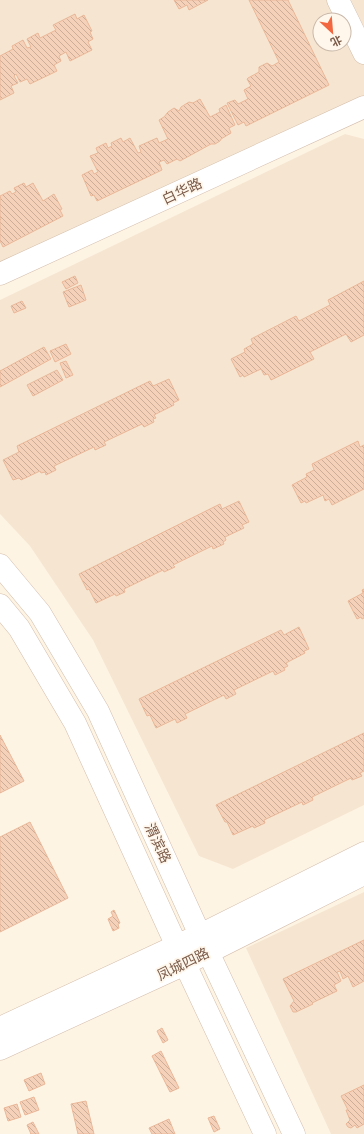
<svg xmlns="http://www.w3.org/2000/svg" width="364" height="1134" font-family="'IBM Plex Sans','Noto Sans SC',sans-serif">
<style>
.residential{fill:#f6e6d1;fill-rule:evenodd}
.building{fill:url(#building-back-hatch);stroke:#eab798}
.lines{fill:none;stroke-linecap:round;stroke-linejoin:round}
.minor-casing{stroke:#d3bdab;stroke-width:23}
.minor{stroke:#fff;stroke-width:22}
.labels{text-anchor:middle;stroke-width:3.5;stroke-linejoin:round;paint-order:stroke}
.street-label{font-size:14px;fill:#795947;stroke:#fff7ec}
</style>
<defs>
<pattern id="building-back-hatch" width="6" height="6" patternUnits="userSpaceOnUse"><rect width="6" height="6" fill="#f6d1b9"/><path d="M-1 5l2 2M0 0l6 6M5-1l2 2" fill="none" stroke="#ccad98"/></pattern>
</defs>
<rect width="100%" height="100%" fill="#fef4e4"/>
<!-- residential -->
<path class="residential" d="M0 0H338L364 53V107L0 271ZM320 20H344V44H320Z
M351 0H364V27Z
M345 134 364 139V805L233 869 199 856 93 640 30 546 0 514V300Z
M364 892V1134H331L246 948Z"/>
<!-- building -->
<path class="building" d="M174 0H208L189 10 187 5 179 9Z
M249 0H288L329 85 246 126 244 122 238 125 227 103 235 100 238 104 248 99 244 90 251 86 247 79 248 78 259 72V67L267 63 272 66 279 62Z
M75 14 77 19 84 15 92 31 90 32 93 39 88 42 92 50 70 61 66 52 59 56 61 61 54 65 57 71 30 84 27 79 20 82 16 74 14 76 18 83 11 86 14 93 0 100V56L13 49 12 46 23 40 27 48 31 47 27 39 38 33 40 38 56 30 53 25Z
M200 99 210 117 220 112 219 109 226 105 235 125 229 128 231 133 221 139 220 141 215 144H211L180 161 177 159 167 164 164 160 159 162 162 170 97 201 94 195 91 196 82 175 92 170 94 174 98 172 90 156 98 153 96 148 106 143 108 148 112 146 111 143 121 138 123 142 130 138 138 153 141 152 139 146 157 138 159 143 168 139 159 120 164 117 168 112 174 108 179 111 181 107 189 102 193 103Z
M24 183 26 187 33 183 43 201 54 194 62 209 60 210 63 216 3 247 0 241V220L1 219 0 216V199H1L0 196 10 191 12 194 16 192 14 188Z
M75 276 78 283 66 289 62 282Z
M364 281V335L351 342 346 334 310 352 314 359 271 380 268 374 264 375 261 369 244 377 243 375 240 377 231 359 245 352 244 349 253 344 251 339 296 316 299 321 330 305 328 300Z
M81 285 86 300 69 307 63 292Z
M22 301 26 308 14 313 11 306Z
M66 344 71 354 55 362 50 351Z
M44 347 51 359 0 387V371Z
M66 361 73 375 66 378 60 363Z
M57 370 63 380 33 396 27 385Z
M169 379 179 400 173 403 174 405 154 415 156 418 153 419 154 422 144 427 142 424 104 442 106 445 95 450 94 447 54 466 56 470 46 475 45 472 41 473 40 471 21 480 19 478 13 480 3 460 19 452 17 446 150 381 153 386Z
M358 441 360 447 364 445V489L332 505 329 499 325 501 323 495 306 503 305 501 301 503 292 485 307 477 306 474 314 470 312 464Z
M239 501 249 522 242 525 244 528 225 537 226 540 223 542 224 544 213 549 212 546 173 565 175 567 164 572 163 570 124 589 125 592 116 596 115 594 96 603 89 589 87 590 79 574 220 504 222 509Z
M364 589V618L362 619 361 617 357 619 348 601 363 593 362 590Z
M299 627 309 649 304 651 305 653 286 663 288 666 284 668 285 670 275 675 273 671 234 690 236 694 226 699 224 695 185 714 187 718 177 723 175 719 156 728 150 715 147 716 139 699 281 630 284 635Z
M364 733V771L360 773 362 776 352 780 351 778 312 797 313 800 303 805 302 802 264 820 265 823 254 828 253 826 233 835 227 822H225L216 805Z
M0 735 24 781 0 793Z
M30 822 68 898 0 932V837Z
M114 910 120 923 118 924 119 928 113 931 108 919 113 916 111 912Z
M364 940V981L353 987 348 976 343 979 340 971 337 972 341 981 334 985 337 991 312 1003 313 1004 296 1012H293L290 1006 294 1001 283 979Z
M162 1028 168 1040 163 1043 157 1031Z
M161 1051 179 1088 170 1092 152 1056Z
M41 1073 45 1084 29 1091 24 1080Z
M364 1085V1124L357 1128 355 1125 351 1128 348 1127 346 1124 350 1120 346 1110H348L341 1096Z
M34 1097 39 1110 25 1115 20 1102Z
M86 1101 94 1134H78L71 1104Z
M17 1104 21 1117 8 1121 4 1108Z
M214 1116 220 1129 214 1132 208 1118Z
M169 1119 175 1134H152L149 1128Z
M33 1122 39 1134H30H31L27 1125Z"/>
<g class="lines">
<!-- minor casing -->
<g class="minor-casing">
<path id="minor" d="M338 0 364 53
M0 274 364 107
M0 565 40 613 98 711 200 935 294 1134
M0 605 19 628 75 723 185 964 265 1134
M0 1028 200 935 364 853
M0 1049 185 964 364 874"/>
</g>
<!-- minor -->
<use href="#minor" class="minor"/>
</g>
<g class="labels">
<!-- street labels -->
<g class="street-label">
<text transform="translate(182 191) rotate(-25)" y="5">白华路</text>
<text transform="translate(158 843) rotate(65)" y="5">渭滨路</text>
<text transform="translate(183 964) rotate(-26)" y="5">凤城四路</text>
</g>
</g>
<!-- north arrow -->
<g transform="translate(332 32) rotate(154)"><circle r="19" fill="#fff7ec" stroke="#c9b8aa"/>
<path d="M0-3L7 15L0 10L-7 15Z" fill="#f2673f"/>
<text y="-6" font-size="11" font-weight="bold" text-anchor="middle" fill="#795947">北</text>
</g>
</svg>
